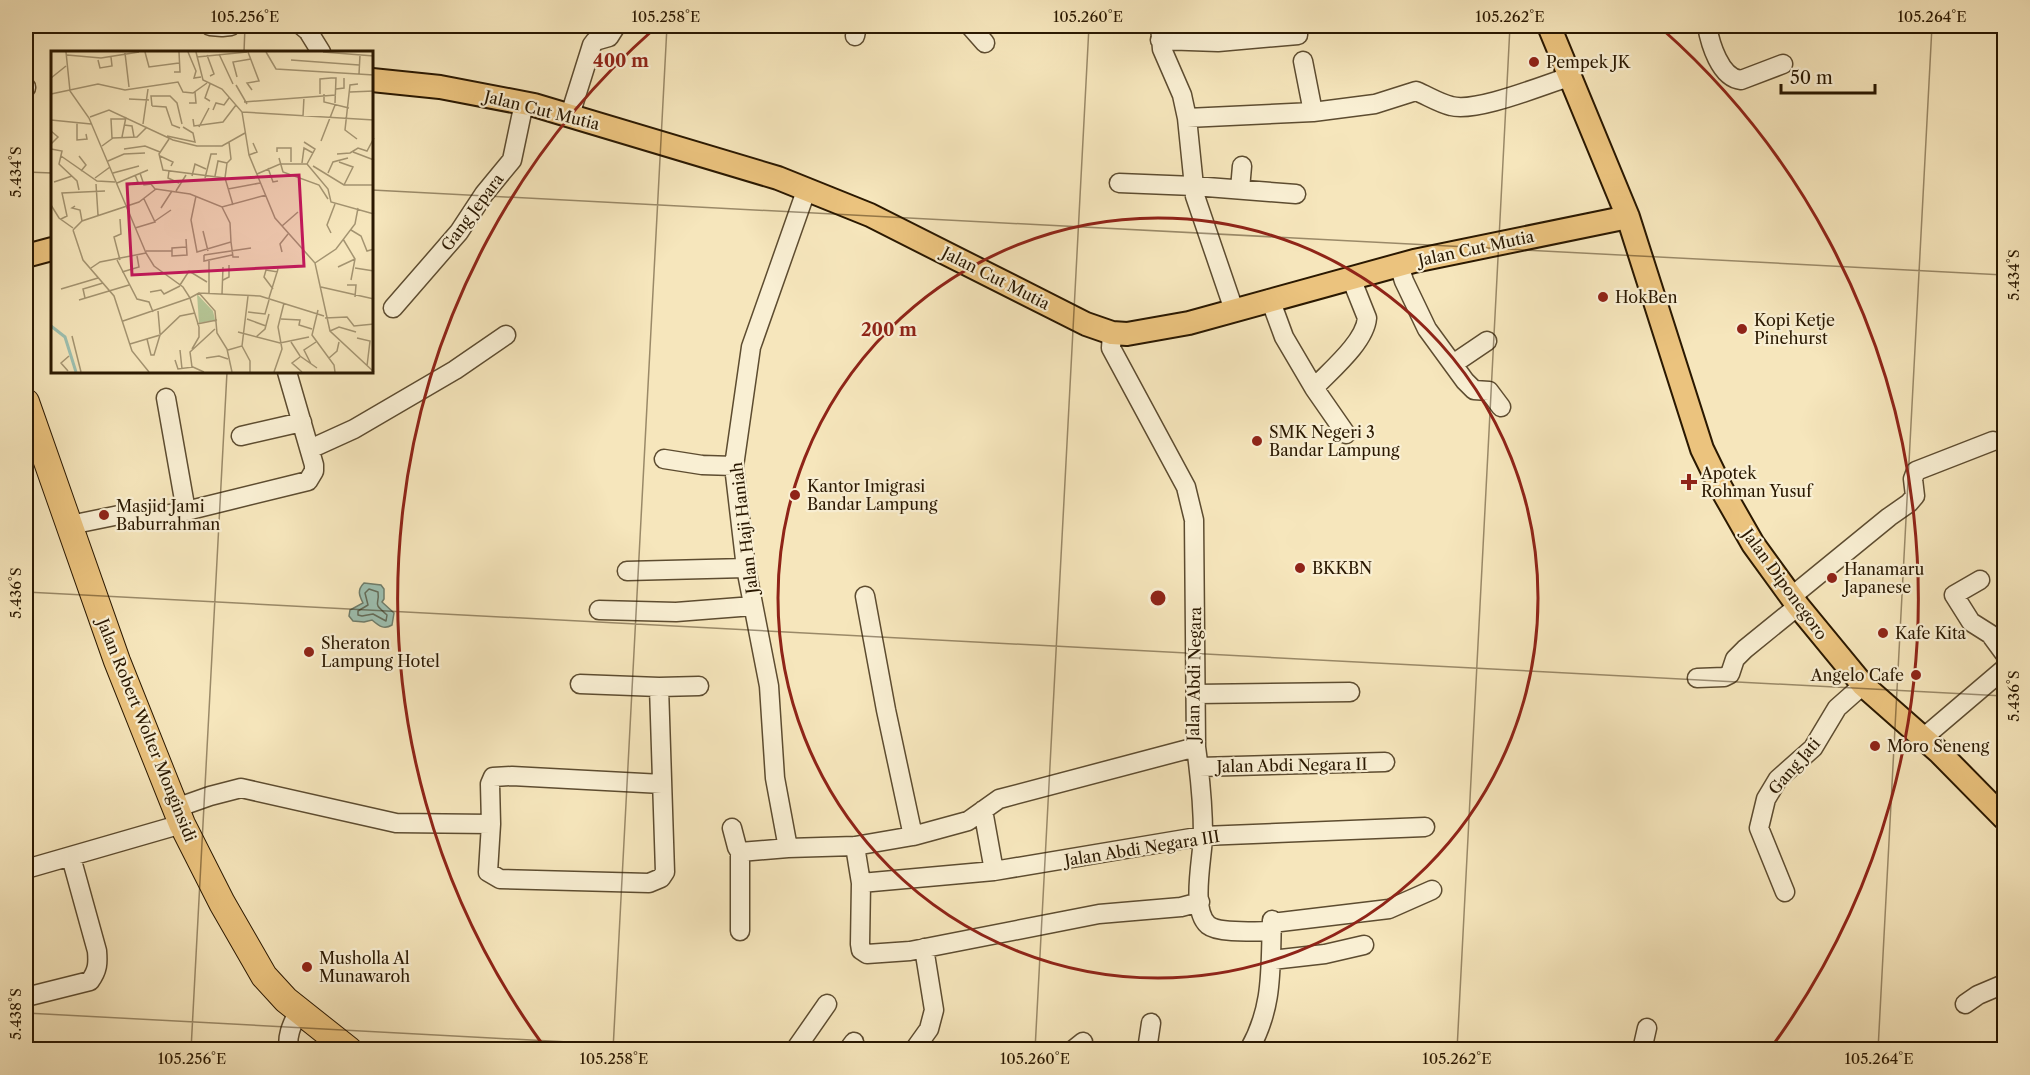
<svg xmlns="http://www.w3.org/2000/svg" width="2030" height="1075" font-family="'Libre Caslon Text',serif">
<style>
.water{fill:#9dc0b1;stroke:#6f7d6b;stroke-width:1.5}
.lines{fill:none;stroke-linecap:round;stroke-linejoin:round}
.shore{stroke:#646c59;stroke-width:1.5}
.minor-casing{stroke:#5d4c30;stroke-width:21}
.major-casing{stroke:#2a1801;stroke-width:26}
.highway-casing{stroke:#2a1801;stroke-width:28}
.minor{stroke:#f9efd3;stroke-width:18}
.major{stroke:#ebc37e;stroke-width:22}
.highway{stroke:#ebc37e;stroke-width:26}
.ticks{fill:none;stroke:#2a1801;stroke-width:1.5;stroke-opacity:0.45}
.ring{fill:none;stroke:#8f2418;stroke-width:3}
.poi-dot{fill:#8f2418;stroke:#f9efd3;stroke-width:2}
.labels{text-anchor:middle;stroke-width:4.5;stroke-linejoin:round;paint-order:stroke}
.poi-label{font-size:16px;fill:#2a1801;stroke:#f9efd3;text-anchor:start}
.street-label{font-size:16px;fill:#2a1801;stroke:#f9efd3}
.inset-river{fill:none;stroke:#9dc0b1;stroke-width:3}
.inset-road{fill:none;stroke:#a49471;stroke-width:1.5}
.view{fill:#c2185b;fill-opacity:0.15;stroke:#c2185b;stroke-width:3}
.inset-edge{fill:none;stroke:#2a1801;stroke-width:3}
.centre{fill:#8f2418;stroke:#f9efd3;stroke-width:3}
.ring-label{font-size:18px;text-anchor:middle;font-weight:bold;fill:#8f2418;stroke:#f9efd3;stroke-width:4.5;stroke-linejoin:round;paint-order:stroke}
.neatline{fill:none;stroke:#2a1801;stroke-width:2}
.ticks-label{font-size:15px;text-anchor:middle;fill:#2a1801}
</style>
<rect width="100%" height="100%" fill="#f6e6bc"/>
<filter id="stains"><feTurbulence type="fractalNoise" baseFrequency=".00333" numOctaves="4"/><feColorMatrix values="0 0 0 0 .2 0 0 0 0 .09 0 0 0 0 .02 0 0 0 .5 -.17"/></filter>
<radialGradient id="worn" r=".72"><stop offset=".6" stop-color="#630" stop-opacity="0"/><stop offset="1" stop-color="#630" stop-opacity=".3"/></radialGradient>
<!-- water -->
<path class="water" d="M364 583 381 585 384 589V599L382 602 394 613 392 625C384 630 379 626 372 620L364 622 353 621 349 616 350 610 363 603C359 595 357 590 364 583Z"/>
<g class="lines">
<!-- shore -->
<path class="shore" d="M369 589 378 592C380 607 371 601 387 615L386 621 373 614 362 616 358 615V611L368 605 365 593Z"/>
<!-- minor casing -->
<g class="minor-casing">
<path id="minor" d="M210 26 222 27 231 26
M302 26 308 31 321 52
M970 26 985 43
M1160 26 1162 49 1182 95 1187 118 1195 196 1234 310
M1707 26C1710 43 1720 78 1741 80L1783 64
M855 36 857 26
M1160 40 1218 42 1298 35
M1303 61 1313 112
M26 87V88
M570 115 592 45 595 41 609 37 616 26
M1187 118 1313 112 1375 104 1416 91C1428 96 1439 103 1451 106 1476 113 1543 85 1569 77
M1119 183 1194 186 1296 194
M807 188 751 347 734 466 746 568 769 686 775 778 788 848 855 846 913 836 968 821 999 799 1196 747 1194 520 1186 487 1111 348 1112 333
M1240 189 1242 166
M1399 265 1404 281 1427 329 1465 381 1474 390 1489 391 1501 407
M1270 299 1284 337 1314 388 1346 434
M393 308 459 232 484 194 512 160 524 103
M1453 364 1487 341
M1314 388C1331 370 1365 342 1367 318L1351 278
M166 398 186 511
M241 436 302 422
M310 449 354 429 455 370 506 335
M664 459 702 465 734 466
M70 525 129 513 152 517 186 511 308 481 314 471V465L287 372
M627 571 746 568
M1980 580 1954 595 1971 622 1990 634 2004 653
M865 596 886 710 913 836
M1791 597 1889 517 1909 503 1915 496 1913 479 1916 471 1993 441
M599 610 676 612 753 606
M1697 678 1724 677 1730 674 1735 659 1745 649 1798 606
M580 684 659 687 699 686
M659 687 665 872 661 878 649 883 500 879 488 872 491 824 490 784 493 777 512 776 662 784
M1196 694 1350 692
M1923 738 2004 669
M1196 747C1200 776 1203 806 1203 835 1203 857 1190 909 1208 925 1219 934 1257 931 1272 931
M1199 767 1385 762
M176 808 210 796 241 788 396 823 491 824
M983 810 994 871
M732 828 737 847 740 852V931
M855 846 861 883 860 944 861 950 867 954 910 951 1099 914 1181 907 1200 902
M740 852 788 848
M26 869 182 824
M861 883 994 871 1203 836 1425 827
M1785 892 1759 828 1766 799 1778 779 1813 748 1837 708 1863 685
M1272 923 1389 909 1432 890
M1272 960 1325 954 1364 945
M26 997 90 981C98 970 98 963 97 951L71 857
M1965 1004 1978 995 2004 984
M289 1050C286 1035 293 1023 299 1010
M795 1050 827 1004
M848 1050 854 1042
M914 1050 929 1029 934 1010 924 948
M1073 1050 1083 1042
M1147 1050 1151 1023
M1249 1050C1274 1006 1270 968 1272 920
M1642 1050 1647 1028"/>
</g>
<!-- major casing -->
<g class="major-casing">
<path id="major" d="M1549 26 1628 217 1702 449 1721 488 1753 544 1798 606 1863 685 1939 752 2004 818
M372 80 440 87 534 105 778 178 870 215 1086 324 1112 333 1127 334 1189 323 1414 261 1628 217
M26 256 52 249"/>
</g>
<!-- highway casing -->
<g class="highway-casing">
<path id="highway" d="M26 402 117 661 182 824 222 903 264 976 286 1000 349 1050"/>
</g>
<!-- minor -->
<use href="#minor" class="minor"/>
<!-- major -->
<use href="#major" class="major"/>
<!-- highway -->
<use href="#highway" class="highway"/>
</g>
<!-- ticks -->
<path class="ticks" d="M244 52 245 26M26 172 52 173M372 190 2004 275M26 592 2004 696M26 1013 717 1050M191 1050 227 372M613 1050 667 26M1035 1050 1089 26M1457 1050 1510 26M1878 1050 1932 26"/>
<!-- distance rings -->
<g class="ring">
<circle cx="1158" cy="598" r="380"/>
<path d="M543 1045A760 760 0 0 1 654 29M1662 29A760 760 0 0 1 1773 1045"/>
</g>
<!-- markers -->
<g class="poi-dot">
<circle cx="1534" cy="62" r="6"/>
<circle cx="1603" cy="297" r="6"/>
<circle cx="1742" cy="329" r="6"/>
<circle cx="1257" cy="441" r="6"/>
<path d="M1686 473h6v6h6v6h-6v6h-6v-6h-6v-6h6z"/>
<circle cx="795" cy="495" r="6"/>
<circle cx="104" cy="515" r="6"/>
<circle cx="1300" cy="568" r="6"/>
<circle cx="1832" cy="578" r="6"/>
<circle cx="1883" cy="633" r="6"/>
<circle cx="309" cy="652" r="6"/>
<circle cx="1916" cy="675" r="6"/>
<circle cx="1875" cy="746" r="6"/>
<circle cx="307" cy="967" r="6"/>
</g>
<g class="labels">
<!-- poi labels -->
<g class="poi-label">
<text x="1546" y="68">Pempek JK</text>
<text x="1615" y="303">HokBen</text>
<text x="1754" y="326">Kopi Ketje<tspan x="1754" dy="18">Pinehurst</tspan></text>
<text x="1269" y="438">SMK Negeri 3<tspan x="1269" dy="18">Bandar Lampung</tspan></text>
<text x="1701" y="479">Apotek<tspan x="1701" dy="18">Rohman Yusuf</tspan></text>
<text x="807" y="492">Kantor Imigrasi<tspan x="807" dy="18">Bandar Lampung</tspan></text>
<text x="116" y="512">Masjid Jami<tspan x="116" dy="18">Baburrahman</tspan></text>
<text x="1312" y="574">BKKBN</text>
<text x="1844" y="575">Hanamaru<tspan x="1844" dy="18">Japanese</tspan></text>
<text x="1895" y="639">Kafe Kita</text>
<text x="321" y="649">Sheraton<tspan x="321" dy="18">Lampung Hotel</tspan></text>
<text x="1904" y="681" text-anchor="end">Angelo Cafe</text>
<text x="1887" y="752">Moro Seneng</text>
<text x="319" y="964">Musholla Al<tspan x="319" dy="18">Munawaroh</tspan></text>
</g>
<!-- street labels -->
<g class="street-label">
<text transform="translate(542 110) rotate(14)" y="6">Jalan Cut Mutia</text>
<text transform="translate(472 212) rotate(-53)" y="6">Gang Jepara</text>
<text transform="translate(1476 248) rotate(-12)" y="6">Jalan Cut Mutia</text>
<text transform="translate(996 278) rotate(27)" y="6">Jalan Cut Mutia</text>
<text transform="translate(744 528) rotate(-97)" y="6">Jalan Haji Haniah</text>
<text transform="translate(1785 584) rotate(54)" y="6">Jalan Diponegoro</text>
<text transform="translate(1194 674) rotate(-89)" y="6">Jalan Abdi Negara</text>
<text transform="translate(147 730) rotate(68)" y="6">Jalan Robert Wolter Monginsidi</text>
<text transform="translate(1292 765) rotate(-1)" y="6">Jalan Abdi Negara II</text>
<text transform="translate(1794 766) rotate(-49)" y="6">Gang Jati</text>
<text transform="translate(1142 848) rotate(-9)" y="6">Jalan Abdi Negara III</text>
</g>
</g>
<!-- overview -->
<g transform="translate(51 51)">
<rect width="322" height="322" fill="#f6e6bc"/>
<path d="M146 243 162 260 164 269 148 272Z" fill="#b6c696"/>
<path class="inset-river" d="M0 275 14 286 25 321"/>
<path class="inset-road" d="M15 1 19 40 38 67 95 202 103 215 132 236 139 247 148 242 164 260 166 282 176 298 181 321M94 1 98 16 128 12M137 1 145 20 143 27 150 26M145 1 152 29 171 38 191 61 198 104 224 167 264 212 279 280 323 321M197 1 208 30 196 32 201 39M215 1 225 18 323 24M272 1 323 5M74 2 78 36M168 3 182 33M16 4 50 7 88 1M156 4 163 23 159 25M146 6 196 1M47 9 49 17 61 15 60 6M240 9 308 14M123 21H129L128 1M308 23 309 4M186 26 182 11 200 8M0 27 15 15M280 27H285L284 52M159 33 154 47 159 50M185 34 196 53M285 38 293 37V27M299 41 323 40M0 43 47 33 74 39 127 31 132 41 142 42 156 32M269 43V28L280 27M273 43V51L298 57M78 48 98 49M193 51 285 44M138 52H145L144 41M101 55 100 45H119L126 52 131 73M101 55 115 56 121 74 129 77M162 59 165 52 173 54 178 47M191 61 323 69M252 65 253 46M39 66 58 59 122 89 146 95H171L194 82M142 68 143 75 172 71 185 54M0 69 40 73M26 72V89L36 88 35 83M92 73 97 38M73 74 81 75 83 86M148 76 158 57M0 80 7 86 0 93M116 85 144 91 142 82 132 76M71 86 75 66M61 87 60 68H74M118 88 108 103 112 119 174 127M306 88 294 79 299 34 307 33M270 90 284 54M178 91 180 108 176 112 174 127 182 154M253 91 264 98 256 113M51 95 62 87 86 86 96 76M0 98 11 100 8 113 26 130 28 139M73 98 94 95 109 101M226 101V97H240V111M302 101 323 109M286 103 299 102 307 97 316 100 323 87M198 104 206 101 202 92M10 105 46 130 64 131M28 105 35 114 30 120M109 105 122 111 120 115M228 107 232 121 268 134 277 148M57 110 73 103 94 102M288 111 302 116 293 134M251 112 253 97 262 102M262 115 293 134H323M217 117 222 131 227 130M118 120 117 127 128 132M62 122 88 115M89 122 93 134 100 133 104 138M277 122 282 111 297 107M206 123 229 113H256L277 138 280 151 323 163M141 125 144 113 155 118M164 125 167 110 176 112M44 127 59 116M154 127 160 103H166M3 131 21 125M66 132 97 119M45 133 47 164M77 134 87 131 84 124M177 138 209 132M125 140 135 124M145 145 140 169 146 201 180 191 179 172 171 156M0 154 8 167 22 177M24 155 21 157 29 159 31 170M110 157 121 140M10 168 16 165 11 142 54 140M104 170 120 159M231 175 247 161M84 177 104 171 93 148M22 179 31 170 88 151 105 138 139 143 171 156 215 144M22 179 32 209 63 245 81 300 98 321M300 179 310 185 316 200 323 198M152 180 157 200M280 182 276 174 284 153M135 188 136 204 121 205V197L135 196M292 188 304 208 300 229M180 191 182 206H188M95 200H121M231 201 229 193 237 183M153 204 200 197M153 204V210L181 204M66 209 86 248 98 251 102 261M69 209 63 186 70 183 69 168M264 212 285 198 304 173 307 157M287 216 304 208M40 217 49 211 95 202M304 217 323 220M71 221 88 216 86 205M172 229 178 226V214M129 234 138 220 156 231M296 234H305L304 246M270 236 323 248M10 238 47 227M222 238 213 226 215 219 227 221M99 241 110 239 113 243 129 235M148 242 209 245 273 265M158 242V209M171 243 172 216M34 247 32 238 52 232M218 247 227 218M28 249 78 234M267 259 261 284 283 314 284 321M107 260 109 283M197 261 214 263 218 249M274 267 296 266 303 275 323 273M196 268 215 275M230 268 249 269 248 274 261 278M72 270 139 247 148 276M146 273 166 269M279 280 288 276 305 281M187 281 229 292 258 286M21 285 30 321M205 286 214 278 218 263M306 287 319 290 316 315M96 288 100 304H103L109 284M240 291 249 305 266 317M79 293 109 284 129 265 144 262M191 295 199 310V321M141 298 148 286V276M129 299 131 318M177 299 191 295 197 245M249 306 241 312 251 321M155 307 168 305 177 308M278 307 286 300 288 291M124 309 127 318 142 316 153 321M260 313 253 299 265 291M141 316 139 301 164 278M17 320 10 312 18 305M223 321 231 298 227 276 233 252"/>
<path class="view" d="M248 124 253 215 81 224 76 133Z"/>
<rect width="322" height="322" class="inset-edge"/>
</g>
<circle cx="1158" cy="598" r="9" class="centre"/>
<g class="ring-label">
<text x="621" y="67">400 m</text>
<text x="889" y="336">200 m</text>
</g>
<!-- margin -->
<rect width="2030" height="1075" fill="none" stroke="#f6e6bc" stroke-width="66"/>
<!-- scale -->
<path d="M1781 84v9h94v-9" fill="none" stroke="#2a1801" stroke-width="3"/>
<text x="1790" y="84" font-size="18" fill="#2a1801" stroke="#f9efd3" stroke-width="4.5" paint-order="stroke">50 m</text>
<rect x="33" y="33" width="1964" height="1009" class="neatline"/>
<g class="ticks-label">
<text x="245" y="22">105.256°E</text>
<text x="666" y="22">105.258°E</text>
<text x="1088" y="22">105.260°E</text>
<text x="1510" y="22">105.262°E</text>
<text x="1932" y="22">105.264°E</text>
<text transform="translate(16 172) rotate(-90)" y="5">5.434°S</text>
<text transform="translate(2014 275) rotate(-90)" y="5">5.434°S</text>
<text transform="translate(16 593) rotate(-90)" y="5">5.436°S</text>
<text transform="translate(2014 696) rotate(-90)" y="5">5.436°S</text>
<text transform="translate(16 1014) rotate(-90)" y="5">5.438°S</text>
<text x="192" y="1064">105.256°E</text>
<text x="614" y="1064">105.258°E</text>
<text x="1035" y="1064">105.260°E</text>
<text x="1457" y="1064">105.262°E</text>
<text x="1879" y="1064">105.264°E</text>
</g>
<rect width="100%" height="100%" filter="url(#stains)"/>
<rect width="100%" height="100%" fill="url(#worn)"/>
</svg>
